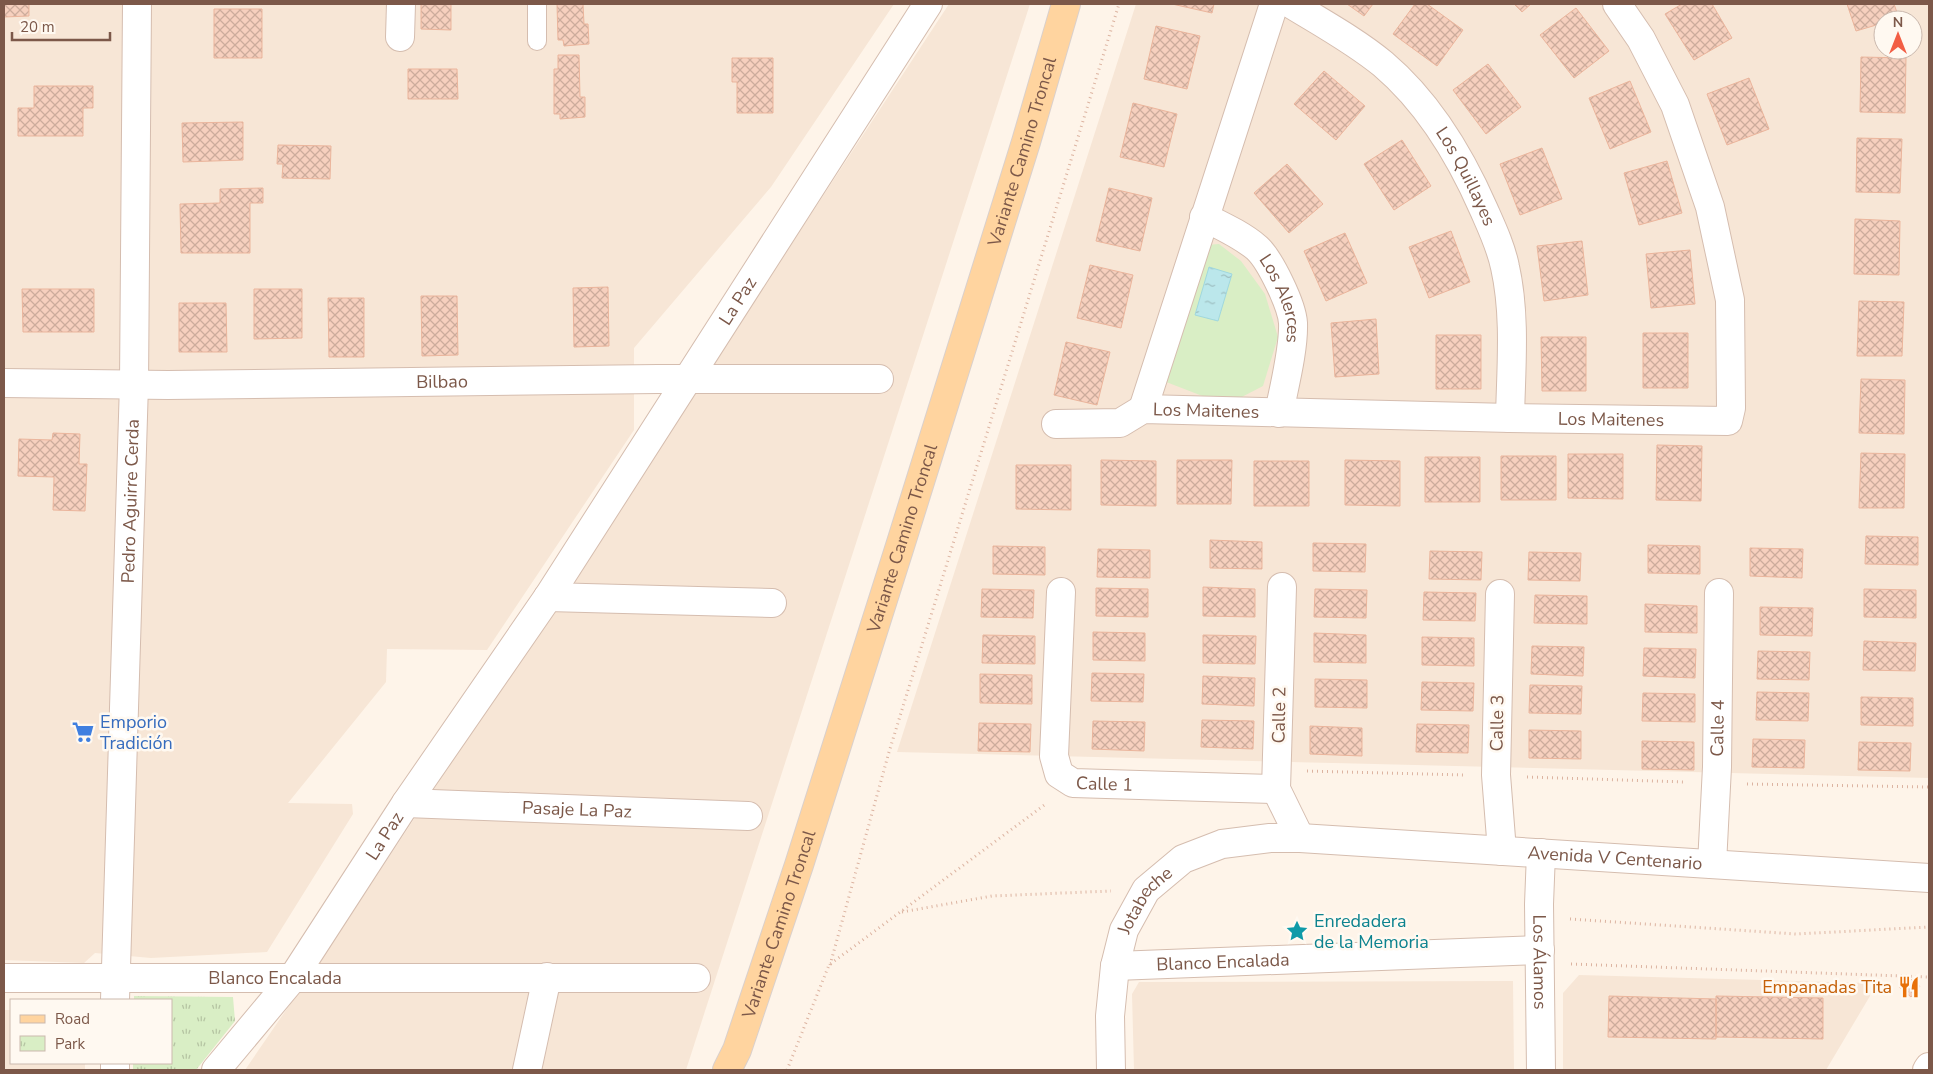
<svg xmlns="http://www.w3.org/2000/svg" width="1933" height="1074" font-family="'Nunito Sans',sans-serif">
<style>
.residential{fill:#f7e6d6;fill-rule:evenodd}
.grass{fill:#d9eec5}
.park{fill:url(#park-tufts)}
.water{fill:url(#water-ripples);stroke:#a0d8de}
.building{fill:url(#building-cross-hatch);stroke:#ebb59c}
.lines{fill:none;stroke-linecap:round;stroke-linejoin:round}
.service-casing{stroke:#d5bdaf;stroke-width:20}
.minor-casing{stroke:#d5bdaf;stroke-width:30}
.secondary-casing{stroke:#d8bdac;stroke-width:30}
.primary-casing{stroke:#dad0cc;stroke-width:30}
.path{stroke:#dcb3a0;stroke-width:3;stroke-dasharray:1 4;stroke-linecap:butt}
.service{stroke:#fff;stroke-width:18}
.minor{stroke:#fff;stroke-width:28}
.secondary{stroke:#fff;stroke-width:28}
.primary{stroke:#ffd49f;stroke-width:28}
.labels{text-anchor:middle;stroke-width:5;stroke-linejoin:round;paint-order:stroke}
.street-label{font-size:18px;fill:#7c5849;stroke:#fff9f1}
.shop-label{font-size:18px;fill:#366cbe;stroke:#fff9f1;text-anchor:start}
.culture-label{font-size:18px;fill:#0d838f;stroke:#fff9f1;text-anchor:start}
.food-label{font-size:18px;fill:#c56008;stroke:#fff9f1;text-anchor:end}
</style>
<defs>
<pattern id="park-tufts" width="24" height="20" patternUnits="userSpaceOnUse" patternTransform="scale(1.25)"><rect width="24" height="20" fill="#d9eec5"/><path d="M3 7l-1-3M5 7V3M7 7l1-3M15 17l-1-3M17 17v-4M19 17l1-3" fill="none" stroke="#b5c4a2"/></pattern>
<pattern id="water-ripples" width="26" height="14" patternUnits="userSpaceOnUse" patternTransform="scale(1.25)"><rect width="26" height="14" fill="#bbe7eb"/><path d="M2 4q2-2 4 0t4 0M15 11q2-2 4 0t4 0" fill="none" stroke="#9dbec0"/></pattern>
<pattern id="building-cross-hatch" width="8" height="8" patternUnits="userSpaceOnUse" patternTransform="scale(1.25)"><rect width="8" height="8" fill="#f6d0be"/><path d="M0 0l8 8M0 8l8-8" fill="none" stroke="#ccac9c"/></pattern>
</defs>
<rect width="100%" height="100%" fill="#fef4e9"/>
<!-- residential -->
<path class="residential" d="M4 4H894L771 187 634 348V430L487 650 387 649 386 682 288 803 352 804 353 814 267 952 151 958 95 953 84 963 4 960Z
M949 4H1030L686 1070H245L349 918Z
M1136 4H1929V778L897 752ZM1883 20H1913V50H1883Z
M1579 975 1867 983 1870 996 1826 1070H1563V993Z
M1513 981 1514 1070H1134L1132 994 1139 982Z
M4 1010H11V1063H85V1070H4Z"/>
<!-- grass -->
<path class="grass" d="M1219 244 1241 261 1265 294 1278 337 1263 386 1236 400 1205 397 1161 380 1207 245Z"/>
<!-- park -->
<path class="park" d="M134 996 233 997 235 1021 196 1070H133V1063H171V1000H134Z"/>
<!-- water -->
<path class="water" d="M1209 267 1232 274 1218 321 1195 315Z"/>
<!-- building -->
<path class="building" d="M4 4H29V16L4 17Z
M421 4H451V30L421 29Z
M557 4H583L584 24H588L589 44 564 46 563 40H558Z
M1172 4H1214L1212 13Z
M1347 4H1373L1364 16Z
M1415 4H1427L1463 30 1437 66 1393 34Z
M1514 4H1531L1522 12Z
M1682 4H1712L1732 38 1694 60 1665 14Z
M1847 4H1894L1899 18 1883 20V23L1856 31Z
M1576 8 1609 51 1574 78 1540 35Z
M214 9H262V58H214Z
M1156 26 1200 36 1187 89 1144 79Z
M558 55H579L580 97H585V117L560 119V114H554V69H558Z
M1861 57 1906 58 1905 113 1860 112Z
M732 58H773V113H737V82H732Z
M1488 64 1521 107 1486 134 1453 90Z
M408 69H457L458 99H408Z
M1324 71 1365 106 1336 140 1294 104Z
M1749 78 1769 129 1727 145 1707 94Z
M1630 81 1651 132 1610 149 1589 98Z
M34 86H93V108H83V136H18V108H34Z
M1133 103 1177 114 1164 167 1120 157Z
M243 122V160L183 162 182 123Z
M1857 138 1902 139 1900 193 1856 192Z
M1402 140 1431 186 1394 210 1364 164Z
M278 145 331 146 330 179 282 178 283 164H277Z
M1542 148 1562 199 1520 215 1500 164Z
M1667 161 1682 213 1639 225 1624 173Z
M1287 164 1323 204 1289 233 1254 193Z
M263 188V203H250V253H181L180 204 220 203V189Z
M1109 188 1152 198 1140 251 1096 241Z
M1855 219 1900 221 1899 275 1854 274Z
M1451 231 1470 282 1429 298 1409 247Z
M1345 233 1367 283 1326 301 1304 251Z
M1582 241 1588 295 1544 301 1537 246Z
M1690 250 1695 304 1651 308 1646 254Z
M1090 265 1133 275 1121 328 1077 318Z
M608 287 609 346 574 347 573 288Z
M22 289H94V332H23Z
M254 289H302V338L254 339Z
M421 296H457L458 355 422 356Z
M328 298H364V357H329Z
M1859 301 1904 302 1902 356H1857Z
M179 303H226L227 352H179Z
M1376 319 1379 374 1335 377 1331 323Z
M1643 333H1688V388H1643Z
M1436 335H1481V389H1436Z
M1541 337H1586V391H1542Z
M1066 342 1110 352 1097 405 1054 395Z
M1861 379 1905 380 1904 434 1859 433Z
M53 433 80 434 79 464H87L85 511 53 510 54 477 18 476 19 439 52 440Z
M1657 445 1702 446 1701 501 1656 500Z
M1861 453 1905 454 1904 508H1859Z
M1568 454H1623V499L1568 498Z
M1501 456H1556V500H1501Z
M1425 457H1480V502H1425Z
M1101 460 1156 461V506L1101 505Z
M1177 460H1232L1231 504H1177Z
M1345 460 1400 461V506L1345 505Z
M1254 461H1309V506H1254Z
M1016 465H1071V510L1016 509Z
M1866 536 1918 537V565L1865 564Z
M1210 540 1262 542V569L1210 568Z
M1313 543 1366 544 1365 572 1313 571Z
M1648 545 1700 546V574L1648 573Z
M993 546 1045 547V575L993 574Z
M1750 548 1803 549 1802 578 1750 576Z
M1098 549 1150 550V578L1097 577Z
M1430 551 1482 552 1481 580 1429 579Z
M1529 552 1581 553 1580 581 1528 580Z
M1203 587 1255 589V617L1203 616Z
M1096 588 1148 589V617L1096 616Z
M982 589 1034 590 1033 618 981 617Z
M1315 589 1367 590 1366 618 1314 617Z
M1864 589 1916 590V618L1864 617Z
M1424 592 1476 593 1475 621 1423 620Z
M1535 595 1587 596V624L1534 623Z
M1645 604 1697 606V633L1645 632Z
M1760 607 1813 608 1812 636 1760 635Z
M1093 632 1145 633V661L1093 660Z
M1314 633 1366 635V663L1314 662Z
M983 635 1035 636V664L982 663Z
M1203 635 1256 636 1255 664 1203 663Z
M1422 637 1474 638V666L1422 665Z
M1864 641 1916 643 1915 671 1863 670Z
M1532 646 1584 647 1583 676 1531 674Z
M1644 648 1696 649 1695 678 1643 676Z
M1758 651 1810 652 1809 680 1757 679Z
M1092 673 1144 674 1143 702 1091 701Z
M980 674 1032 675V704L980 703Z
M1203 676 1255 678 1254 706 1202 704Z
M1315 679 1367 680V708L1315 707Z
M1422 682 1474 683 1473 711 1421 710Z
M1530 685 1582 686 1581 714 1529 713Z
M1757 692 1809 693 1808 721 1756 720Z
M1643 693 1695 694V722L1642 721Z
M1861 697 1913 698V726L1861 725Z
M1202 720 1254 721 1253 749 1201 747Z
M1093 721 1145 722 1144 751 1092 749Z
M979 723 1031 724 1030 752 978 751Z
M1417 724 1469 725 1468 753 1416 752Z
M1310 726 1362 728V756L1310 754Z
M1529 730 1581 731V759L1529 758Z
M1753 739 1805 740 1804 768 1752 767Z
M1642 741 1694 742V770L1642 769Z
M1859 742 1911 743 1910 771 1858 770Z
M1908 977 1920 986 1911 997 1899 987Z
M1609 996 1716 999V1039L1608 1037Z
M1716 996 1823 998V1039L1716 1037Z"/>
<g class="lines">
<!-- service casing -->
<g class="service-casing">
<path id="service" d="M537 41V4"/>
</g>
<!-- minor casing -->
<g class="minor-casing">
<g id="minor">
<path id="s1" d="M1291 4C1322 23 1355 41 1383 64 1429 103 1460 155 1484 210 1492 228 1501 247 1505 267 1516 316 1511 369 1510 418"/>
<path d="M400 37 401 4"/>
<path id="s2" d="M1204 217C1222 226 1242 235 1257 248 1270 260 1292 305 1293 323 1294 349 1284 387 1279 413"/>
<path id="s3" d="M4 383 168 385 658 379H879"/>
<path d="M1143 409 1274 4"/>
<path id="s4" d="M1056 424 1120 423 1143 409 1510 418 1728 421 1731 408 1730 300 1710 207 1675 105 1641 39 1617 4"/>
<path d="M1282 587 1276 789 1300 838"/>
<path id="s5" d="M1061 592 1054 756 1059 774 1073 783 1276 789"/>
<path d="M1500 594 1496 775 1502 851"/>
<path d="M548 597 772 603"/>
<path id="s6" d="M406 803 748 816"/>
<path id="s7" d="M1541 853 1539 904 1541 1070"/>
<path id="s8" d="M1712 864 1717 767 1719 593"/>
<path id="s9" d="M1115 966 1540 950"/>
<path id="s10" d="M4 978H696"/>
<path id="s11" d="M115 1000 134 384 137 4"/>
<path d="M115 1063V1070"/>
<path id="s12" d="M216 1070 292 979 406 803 548 597 928 4"/>
<path d="M527 1070 547 977"/>
<path id="s13" d="M1111 1070 1110 1016 1115 966 1124 930 1146 890 1183 859 1222 844 1270 838H1300L1929 878"/>
</g>
</g>
<!-- secondary casing -->
<g class="secondary-casing">
<path id="secondary" d="M1927 1070 1929 1067"/>
</g>
<!-- primary casing -->
<g class="primary-casing">
<g id="primary">
<path id="s14" d="M727 1070 737 1050 799 865 900 546 1026 142 1066 4"/>
</g>
</g>
<!-- path -->
<path class="path" d="M1307 771 1465 775
M1527 777 1685 782
M1747 784 1929 787
M902 912 992 896 1111 891
M1570 919 1796 934 1929 927
M1571 964 1929 977
M830 965 889 752 1119 4
M787 1070 829 965 1047 803"/>
<!-- service -->
<use href="#service" class="service"/>
<!-- minor -->
<use href="#minor" class="minor"/>
<!-- secondary -->
<use href="#secondary" class="secondary"/>
<!-- primary -->
<use href="#primary" class="primary"/>
</g>
<!-- icons -->
<defs>
<g id="supermarket-bare" transform="scale(1.725)"><path d="M-6-5.5h2.5l.6 2H6L4.5 2H-2.5L-4.4-4H-6ZM-1.5 3.2a1.3 1.3 0 1 0 .1 0ZM3 3.2a1.3 1.3 0 1 0 .1 0Z" fill="#3f7fe0" stroke="#fff9f1" stroke-width="2.5" paint-order="stroke"/></g>
<g id="sight-bare" transform="scale(1.725)"><path d="M0-6L1.8-2.2L6-1.7L2.9 1.2L3.7 5.4L0 3.3L-3.7 5.4L-2.9 1.2L-6-1.7L-1.8-2.2Z" fill="#0f9aa8" stroke="#fff9f1" stroke-width="2.5" paint-order="stroke"/></g>
<g id="restaurant-bare" transform="scale(1.725)"><path d="M-5-6h1v4h1v-4h1v4h1v-4h1v5L-1.5 .5V6h-2V.5L-5-1ZM5-6V6H3V1.5H1.5Q1.5-4 5-6Z" fill="#e8710a" stroke="#fff9f1" stroke-width="2.5" paint-order="stroke"/></g>
</defs>
<g fill-rule="evenodd">
<use href="#supermarket-bare" x="83" y="732"/>
<use href="#sight-bare" x="1297" y="931"/>
<use href="#restaurant-bare" x="1909" y="987"/>
</g>
<g class="labels">
<!-- street labels -->
<g class="street-label">
<text dy="6" stroke="none"><textPath href="#s14" startOffset="965">Variante Camino Troncal</textPath></text>
<text dy="6" stroke="none"><textPath href="#s1" startOffset="251">Los Quillayes</textPath></text>
<text dy="6" stroke="none"><textPath href="#s2" startOffset="119">Los Alerces</textPath></text>
<text dy="6" stroke="none"><textPath href="#s12" startOffset="930">La Paz</textPath></text>
<text dy="6" stroke="none"><textPath href="#s3" startOffset="438">Bilbao</textPath></text>
<text dy="6" stroke="none"><textPath href="#s4" startOffset="154">Los Maitenes</textPath></text>
<text dy="6" stroke="none"><textPath href="#s4" startOffset="559">Los Maitenes</textPath></text>
<text dy="6" stroke="none"><textPath href="#s11" startOffset="499">Pedro Aguirre Cerda</textPath></text>
<text dy="6" stroke="none"><textPath href="#s14" startOffset="560">Variante Camino Troncal</textPath></text>
<text transform="translate(1279 715) rotate(-89)" y="6">Calle 2</text>
<text transform="translate(1497 723) rotate(-89)" y="6">Calle 3</text>
<text dy="6" stroke="none"><textPath href="#s8" startOffset="136">Calle 4</textPath></text>
<text dy="6" stroke="none"><textPath href="#s5" startOffset="231">Calle 1</textPath></text>
<text dy="6" stroke="none"><textPath href="#s6" startOffset="171">Pasaje La Paz</textPath></text>
<text dy="6" stroke="none"><textPath href="#s12" startOffset="289">La Paz</textPath></text>
<text dy="6" stroke="none"><textPath href="#s13" startOffset="671">Avenida V Centenario</textPath></text>
<text dy="6" stroke="none"><textPath href="#s13" startOffset="178">Jotabeche</textPath></text>
<text dy="6" stroke="none"><textPath href="#s14" startOffset="155">Variante Camino Troncal</textPath></text>
<text dy="6" stroke="none"><textPath href="#s9" startOffset="108">Blanco Encalada</textPath></text>
<text dy="6" stroke="none"><textPath href="#s7" startOffset="109">Los Álamos</textPath></text>
<text dy="6" stroke="none"><textPath href="#s10" startOffset="271">Blanco Encalada</textPath></text>
</g>
<!-- shop labels -->
<g class="shop-label">
<text x="100" y="728">Emporio<tspan x="100" dy="21">Tradición</tspan></text>
</g>
<!-- culture labels -->
<g class="culture-label">
<text x="1314" y="927">Enredadera<tspan x="1314" dy="21">de la Memoria</tspan></text>
</g>
<!-- food labels -->
<g class="food-label">
<text x="1892" y="993">Empanadas Tita</text>
</g>
</g>
<!-- border -->
<rect width="1933" height="1074" fill="none" stroke="#7c5849" stroke-width="10"/>
<!-- legend -->
<rect x="10" y="999" width="162" height="65" fill="#fff9f1" stroke="#cbb9ae"/>
<rect x="20" y="1015" width="25" height="8" fill="#ffd49f" stroke="#cbb9ae"/>
<text x="55" y="1024" font-size="15" fill="#7c5849">Road</text>
<rect x="20" y="1036" width="25" height="15" fill="url(#park-tufts)" stroke="#cbb9ae"/>
<text x="55" y="1049" font-size="15" fill="#7c5849">Park</text>
<!-- north arrow -->
<g transform="translate(1898 35)"><circle r="24" fill="#fff9f1" stroke="#cbb9ae"/>
<path d="M0-4L9 19L0 12L-9 19Z" fill="#f25e44"/>
<text y="-8" font-size="14" font-weight="bold" text-anchor="middle" fill="#7c5849">N</text>
</g>
<!-- scale -->
<path d="M12 32v8h98v-8" fill="none" stroke="#7c5849" stroke-width="2.5"/>
<text x="20" y="32" font-size="15" fill="#7c5849" stroke="#fff9f1" stroke-width="4" paint-order="stroke">20 m</text>
</svg>
